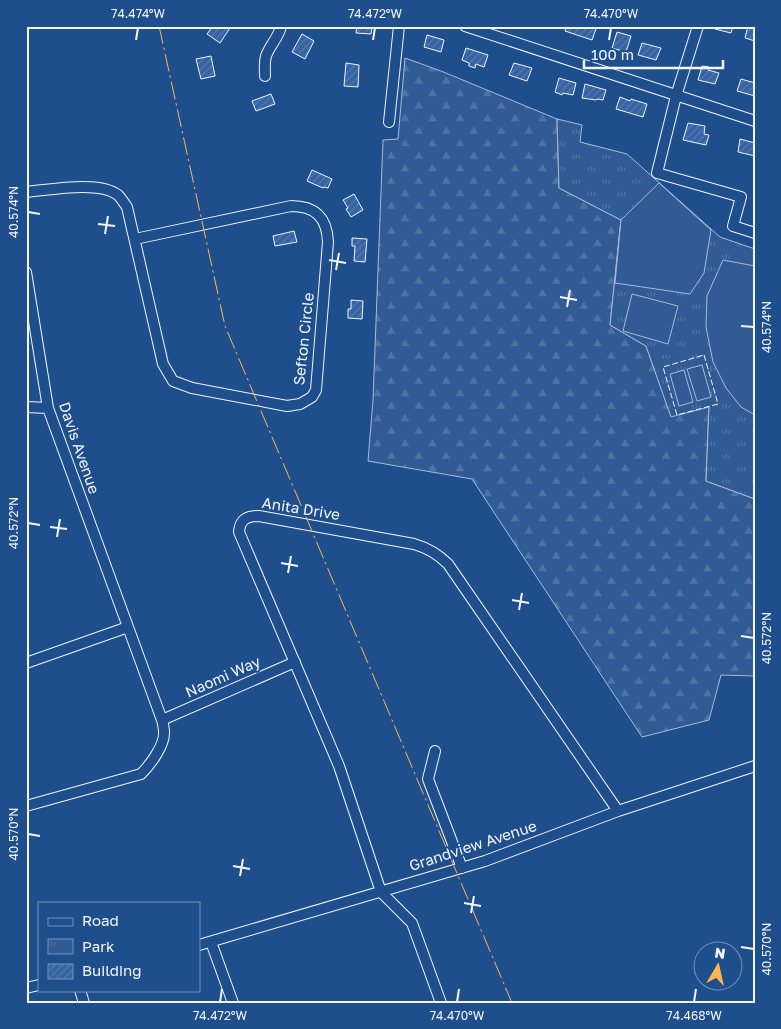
<svg xmlns="http://www.w3.org/2000/svg" width="781" height="1029" font-family="'Golos Text',sans-serif">
<style>
.forest{fill:url(#forest-firs);stroke:#a8bbd7}
.park{fill:url(#park-tufts);stroke:#a8bbd7}
.pitch{fill:#305b95;stroke:#a8bbd7}
.building{fill:url(#building-hatch);stroke:#f2f6ff}
.lines{fill:none;stroke-linecap:round;stroke-linejoin:round}
.minor-casing{stroke:#f2f6ff;stroke-width:12}
.minor{stroke:#1f4e8c;stroke-width:10}
.fence{stroke:#f2f6ff;stroke-width:1;stroke-dasharray:6 2.5;stroke-linecap:butt}
.power{stroke:#ffb74d;stroke-width:1;stroke-dasharray:18 4 2.5 4;stroke-linecap:butt}
.ticks{fill:none;stroke:#f2f6ff;stroke-width:2}
.labels{text-anchor:middle;stroke-width:4;stroke-linejoin:round;paint-order:stroke}
.street-label{font-size:15px;fill:#f2f6ff;stroke:#1f4e8c}
.neatline{fill:none;stroke:#f2f6ff;stroke-width:2}
.ticks-label{font-size:12px;text-anchor:middle;fill:#f2f6ff}
</style>
<defs>
<pattern id="forest-firs" width="22" height="20" patternUnits="userSpaceOnUse" patternTransform="scale(1.25)"><rect width="22" height="20" fill="#305b95"/><path d="M5 1l3.5 6h-7zM16 11l3.5 6h-7z" fill="#4e73a5"/></pattern>
<pattern id="park-tufts" width="24" height="20" patternUnits="userSpaceOnUse" patternTransform="scale(1.25)"><rect width="24" height="20" fill="#305b95"/><path d="M3 7l-1-3M5 7V3M7 7l1-3M15 17l-1-3M17 17v-4M19 17l1-3" fill="none" stroke="#4e73a5"/></pattern>
<pattern id="building-hatch" width="6" height="6" patternUnits="userSpaceOnUse" patternTransform="scale(1.25)"><rect width="6" height="6" fill="#3563a3"/><path d="M-1 1l2-2M0 6l6-6M5 7l2-2" fill="none" stroke="#537ab1"/></pattern>
</defs>
<rect width="100%" height="100%" fill="#1f4e8c"/>
<!-- forest -->
<path class="forest" d="M405 58 441 71 557 119 559 188 621 220 610 325 646 346 671 416 709 406 706 481 755 499V676L721 675 709 720 642 737 472 479 368 461 373 400 383 140 398 139Z"/>
<!-- park -->
<path class="park" d="M557 119 582 125 580 142 627 154 720 237 755 249V499L706 481 709 407 671 417 646 346 610 325 621 220 559 188Z"/>
<!-- pitch -->
<path class="pitch" d="M659 183 711 230 704 273 690 294 615 283 621 220Z
M723 260 755 266V415L741 407 726 388 713 362 706 327 707 296Z
M632 294 678 306 668 344 623 331Z
M702 365 711 397 697 401 687 369Z
M684 370 693 402 679 406 670 374Z"/>
<!-- building -->
<path class="building" d="M213 26H227L230 28 220 43 207 34Z
M357 26H372L371 34 356 33Z
M567 26H597L592 40 565 31Z
M716 26H733L731 33 715 29Z
M748 26 755 28V41L745 38Z
M617 32 631 36 626 52 612 48Z
M302 34 314 41 305 59 292 52Z
M427 35 444 40 441 52 424 47Z
M642 43 661 48 656 60 638 55Z
M466 48 488 55 484 67 476 64 475 68 469 66V63L462 60Z
M211 56 215 76 201 79 196 59Z
M346 63 359 65 358 87 344 86Z
M514 63 532 68 527 81 509 75Z
M702 66 709 67 708 70 719 73 715 84 698 80Z
M559 78 576 83 573 95 563 93 562 95 555 92Z
M741 79 755 83V96L737 91Z
M585 84 606 90 603 100 597 99 596 100 582 98Z
M271 94 275 104 256 111 252 101Z
M620 97 630 101 631 99 647 104 643 117 616 109Z
M688 123 705 126 704 134 709 135 706 145 683 140Z
M740 139 755 143V159V156L738 152Z
M312 170 332 179 328 188 324 187 323 188 307 181Z
M354 194 363 210 351 217 346 209 348 208 343 200Z
M294 231 297 242 275 246 273 236Z
M352 238 367 239 365 262 354 261 355 246H352Z
M351 300 363 301 362 319 348 318V309H351Z"/>
<g class="lines">
<!-- minor casing -->
<g class="minor-casing">
<path id="minor" d="M465 26 755 121
M698 26 676 96 657 173 741 197 733 226 755 233
M265 76C265 69 264 63 266 56 270 45 279 37 281 26
M389 122 399 26
M26 192C49 190 99 180 118 195 121 198 124 203 127 207L163 364 173 381 192 388 287 406 300 404 312 397 316 390 328 242C327 217 315 206 291 206L135 239
M26 272 48 408 162 720C163 724 164 728 164 732 165 745 150 765 141 774L26 806
M26 407 48 408
M26 663 128 627
M162 720 295 662
M435 751 428 779 462 868
M211 942 233 1003
M199 945 485 861 618 811 755 766
M26 988 39 985
M80 990 84 1003
M441 1003 412 923 381 892 339 766 239 532C240 519 247 516 259 516L414 544C428 548 438 554 448 564L618 811"/>
</g>
<!-- minor -->
<use href="#minor" class="minor"/>
<!-- fence -->
<path class="fence" d="M704 355 718 404 677 415 663 367Z"/>
<!-- power -->
<path class="power" d="M159 26 225 326 512 1003"/>
</g>
<!-- ticks -->
<path class="ticks" d="M136 40 138 28M373 40 375 28M609 40 611 28M28 212 40 214M98 224 115 226M105 234 108 216M329 260 346 263M336 270 339 253M560 297 577 300M567 307 570 290M741 326 754 327M28 523 40 525M50 527 67 529M57 537 60 519M281 563 298 566M288 573 291 556M512 600 529 603M519 610 522 593M741 636 754 638M28 834 40 836M233 866 250 869M240 876 243 859M464 903 481 906M471 913 474 896M741 947 754 949M220 1002 222 989M457 1002 459 989M694 1002 696 989"/>
<g class="labels">
<!-- street labels -->
<g class="street-label">
<text transform="translate(304 339) rotate(-84)" y="5">Sefton Circle</text>
<text transform="translate(79 448) rotate(71)" y="5">Davis Avenue</text>
<text transform="translate(301 509) rotate(9)" y="5">Anita Drive</text>
<text transform="translate(223 677) rotate(-24)" y="5">Naomi Way</text>
<text transform="translate(473 846) rotate(-18)" y="5">Grandview Avenue</text>
</g>
</g>
<!-- border -->
<rect width="781" height="1029" fill="none" stroke="#1f4e8c" stroke-width="55"/>
<!-- legend -->
<rect x="38" y="902" width="162" height="90" fill="#1f4e8c" stroke="#7391ba"/>
<rect x="48" y="918" width="25" height="8" fill="#1f4e8c" stroke="#7391ba"/>
<text x="82" y="926" font-size="15" fill="#f2f6ff">Road</text>
<rect x="48" y="939" width="25" height="15" fill="url(#park-tufts)" stroke="#7391ba"/>
<text x="82" y="952" font-size="15" fill="#f2f6ff">Park</text>
<rect x="48" y="964" width="25" height="15" fill="url(#building-hatch)" stroke="#7391ba"/>
<text x="82" y="976" font-size="15" fill="#f2f6ff">Building</text>
<!-- north arrow -->
<g transform="translate(718 966) rotate(9)"><circle r="24" fill="#1f4e8c" stroke="#7391ba"/>
<path d="M0-4L9 19L0 12L-9 19Z" fill="#ffb74d"/>
<text y="-8" font-size="14" font-weight="bold" text-anchor="middle" fill="#f2f6ff">N</text>
</g>
<!-- scale -->
<path d="M584 60v8h139v-8" fill="none" stroke="#f2f6ff" stroke-width="2.5"/>
<text x="591" y="60" font-size="15" fill="#f2f6ff" stroke="#1f4e8c" stroke-width="4" paint-order="stroke">100 m</text>
<rect x="28" y="28" width="726" height="974" class="neatline"/>
<g class="ticks-label">
<text x="138" y="18">74.474°W</text>
<text x="375" y="18">74.472°W</text>
<text x="611" y="18">74.470°W</text>
<text transform="translate(14 212) rotate(-90)" y="4">40.574°N</text>
<text transform="translate(767 327) rotate(-90)" y="4">40.574°N</text>
<text transform="translate(14 523) rotate(-90)" y="4">40.572°N</text>
<text transform="translate(767 638) rotate(-90)" y="4">40.572°N</text>
<text transform="translate(14 834) rotate(-90)" y="4">40.570°N</text>
<text transform="translate(767 949) rotate(-90)" y="4">40.570°N</text>
<text x="220" y="1020">74.472°W</text>
<text x="457" y="1020">74.470°W</text>
<text x="694" y="1020">74.468°W</text>
</g>
</svg>
